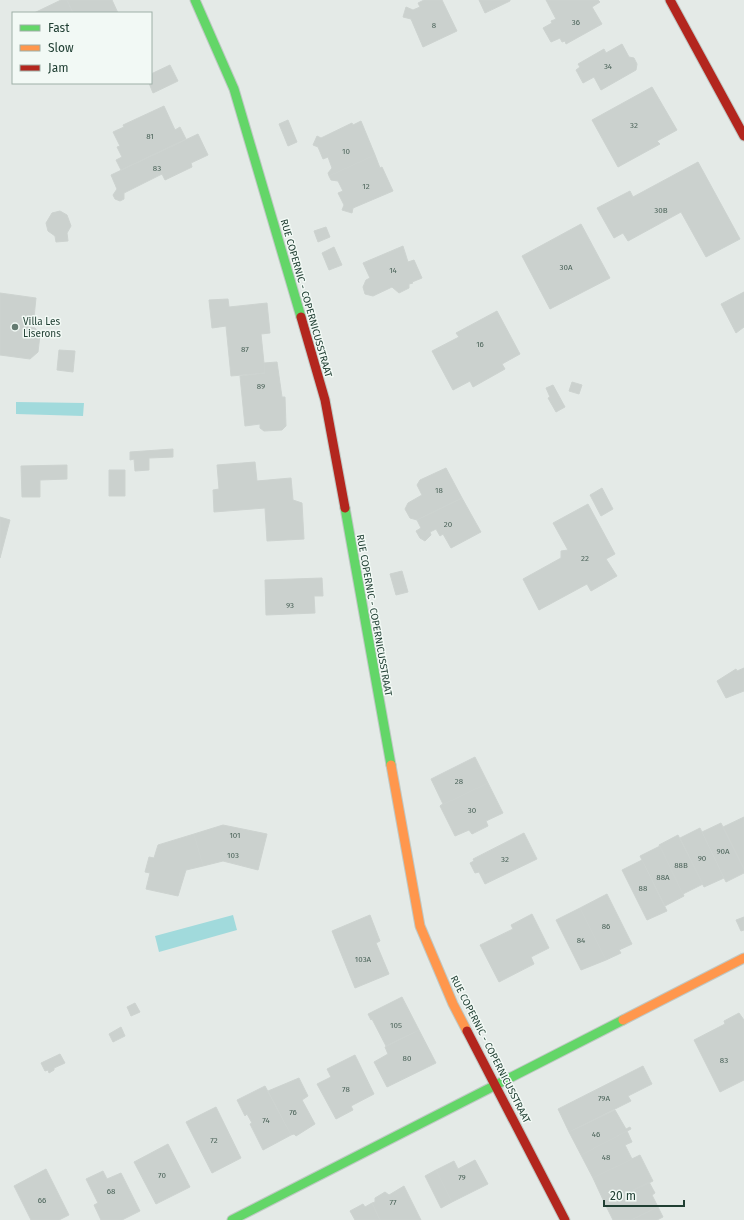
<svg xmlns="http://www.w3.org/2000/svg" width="744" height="1220" font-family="'Fira Sans',sans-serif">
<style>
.water{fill:#a1dadc}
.building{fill:#cbd1ce;stroke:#cdd3d0}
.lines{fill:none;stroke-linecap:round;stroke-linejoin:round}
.fast-casing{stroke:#bfc8c4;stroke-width:11}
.slow-casing{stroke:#bfc8c4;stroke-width:11}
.jam-casing{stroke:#bfc8c4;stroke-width:11}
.fast{stroke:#63d668;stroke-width:9}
.slow{stroke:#ff974d;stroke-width:9}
.jam{stroke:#b3261e;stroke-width:9}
.poi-dot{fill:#657b72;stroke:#f2f9f5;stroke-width:1.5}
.labels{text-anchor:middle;stroke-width:3;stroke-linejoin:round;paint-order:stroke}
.number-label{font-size:8px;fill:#4c645a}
.street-label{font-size:10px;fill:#203f33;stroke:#f2f9f5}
.poi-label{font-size:10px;fill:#203f33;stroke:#f2f9f5;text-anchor:start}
</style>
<rect width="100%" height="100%" fill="#e4eae7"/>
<!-- water -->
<path class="water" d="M16 402 84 403 83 416 16 414Z
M233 915 237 930 159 952 155 936Z"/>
<!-- building -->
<path class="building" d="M61 0H67L73 13H34Z
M67 0H112L118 13H73Z
M424 0H442L457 31 423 47 411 19 403 17 406 7 413 10 420 7 418 3Z
M479 0H510V1L485 13Z
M546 0H598L600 2 592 7 602 24 566 44 565 41 562 42 560 38 551 42 543 28 552 23 551 21 556 19Z
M622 44 629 57 634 58 637 64 636 70 601 90 594 77 583 83 576 70 580 67 578 64 604 49 606 53Z
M170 65 178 81 153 93 149 83H151V74Z
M652 87 677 130 657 141 660 144 618 167 592 120Z
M164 106 175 130 180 127 186 139 121 170 116 160 122 157 117 147 120 146 113 132 124 127 123 125Z
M288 120 297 142 288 146 279 124Z
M361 121 375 155 329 176 328 173 332 168 328 157 323 159 318 147 313 145 317 136 321 138 352 123 353 125Z
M198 134 208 155 191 163 192 167 165 180 162 174 124 193V199L120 201 115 199 113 195 117 189 111 175Z
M375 155 380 168 382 167 393 191 353 208 352 213 342 210 344 205 338 193 343 191 338 181 331 180 329 176Z
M698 162 740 239 706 257 681 212 628 241 623 233 614 238 597 208 630 191 633 197Z
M60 211 67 215 71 226 67 233 68 241 56 242 55 236 48 231 46 223 52 213Z
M581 224 610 278 550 309 522 256Z
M326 227 330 237 318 242 314 231Z
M403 246 408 262 414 260 422 278 412 282 413 283 409 284V288L399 293 392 287 373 296 365 294 363 287 366 280 370 278 363 263Z
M334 247 342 265 329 270 322 253Z
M744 292V327L736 333 721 304Z
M0 293 36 298 34 317 25 316 24 326 35 328 40 335 38 352 30 359 0 355Z
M228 299 229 307 267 303 270 333 261 334 265 373 231 376 226 326 212 328 209 300Z
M497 311 520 354 502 364 505 369 473 387 470 381 453 390 432 351 459 337 456 333Z
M59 350 75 351 73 372 57 370Z
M277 362 282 397H285L286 426 282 430 264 431 260 428V424L245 426 240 376 265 373 264 363Z
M572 382 582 385 579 394 569 391Z
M553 385 565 407 556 412 548 398 550 397 546 388Z
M173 449V457L149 458V470L135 471 134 459 130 460V452Z
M255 462 257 481 291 478 293 500 302 503 304 539 267 541 265 508 214 512 213 490 219 489 217 465Z
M67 465V479L40 480V497H22L21 466Z
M446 468 462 498 417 520 410 518 405 509 408 503 422 495 417 485 420 480Z
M109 470H125V496H109Z
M602 488 613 509 601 516 590 495Z
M462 498 481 532 451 548 443 534 440 536 436 529 430 532 431 535 425 541 420 538 416 531 421 528 417 520Z
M588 504 615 554 606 559 617 576 591 591 587 584 539 610 523 579 561 558V551L568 550 553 523Z
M0 517 10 520 0 558Z
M402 571 408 592 396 595 390 574Z
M322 578 323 596H314L315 613 266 615 265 580Z
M744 668V691L726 698 717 681 736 669 737 671Z
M475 757 488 783 440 806 443 804 431 779Z
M488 783 503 813 486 821 488 826 472 834 469 830 455 836 440 806Z
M744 817V869L723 827Z
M721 823 744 869V873L726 882 702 832Z
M223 825 267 834 258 870 223 861 203 866 194 834Z
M700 828 724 878 704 887 680 838Z
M524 833 537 859 485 884 479 872 475 873 470 863 474 861 473 859Z
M194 834 203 866 186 870 178 896 146 889 150 873 145 872 149 857 154 858 158 845Z
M678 835 703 884 683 894 659 845Z
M660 846 684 896 665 906 640 856Z
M642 860 667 911 647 920 622 870Z
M607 894 632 944 619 950 621 953 606 960 580 908Z
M580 908 606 960 581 970 556 920Z
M532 914 549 948 531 957 534 964 499 982 480 945 513 929 511 925Z
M370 915 380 941 376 943 389 974 355 988 332 931Z
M744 917V930L741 931 736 920Z
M402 997 419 1030 386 1046 372 1019 371 1020 368 1014Z
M135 1003 140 1012 131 1016 127 1007Z
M739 1013 744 1020V1080L720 1092 694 1040 725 1024 724 1021Z
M121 1027 125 1036 113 1042 109 1034Z
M419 1030 436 1063 387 1087 374 1062 388 1054 385 1047Z
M60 1054 65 1063 54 1068V1070L49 1073 48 1070 45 1071 41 1063Z
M355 1055 374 1094 351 1106 353 1110 336 1119 317 1084 331 1077 327 1069Z
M643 1066 652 1084 628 1096 631 1101 569 1132 558 1109Z
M299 1078 308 1096 302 1100 315 1124 296 1136 294 1134 291 1135 268 1091Z
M265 1086 291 1135 263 1150 250 1124 252 1123 247 1114 245 1116 237 1100Z
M216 1107 241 1158 212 1173 186 1122Z
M615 1110 626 1129 630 1127 631 1129 581 1155 569 1132Z
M627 1131 632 1142 625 1145 632 1159 593 1178 581 1155Z
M168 1144 190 1187 156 1204 134 1162Z
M640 1155 653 1181 605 1204 593 1178Z
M475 1160 488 1184 452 1202 436 1170 454 1161 458 1169Z
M46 1169 69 1215 59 1220H31L14 1186Z
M436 1170 452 1202 441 1208 425 1176Z
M103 1171 107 1179 121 1173 140 1211 122 1220H101L94 1205 98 1203 86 1179Z
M649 1182 655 1193 652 1195 658 1207 631 1220H613L605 1204Z
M404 1186 421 1220H380L372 1203 375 1202V1198L385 1192 389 1195Z
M372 1203 380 1220H355L350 1211 363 1204 365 1207Z
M658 1207 663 1217 657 1220H631Z"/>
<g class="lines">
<!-- fast casing -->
<g class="fast-casing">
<path id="fast" d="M195 0 234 89 301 317
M345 508 391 765
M232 1220 623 1020"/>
</g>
<!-- slow casing -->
<g class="slow-casing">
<path id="slow" d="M391 765 420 926 453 1004 467 1031
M623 1020 744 958"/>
</g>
<!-- jam casing -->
<g class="jam-casing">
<path id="jam" d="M670 0 744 136
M301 317 325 400 345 508
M467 1031 565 1220"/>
</g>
<!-- fast -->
<use href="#fast" class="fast"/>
<!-- slow -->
<use href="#slow" class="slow"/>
<!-- jam -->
<use href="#jam" class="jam"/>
</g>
<!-- markers -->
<circle class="poi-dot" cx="15" cy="327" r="4"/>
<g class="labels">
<!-- number labels -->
<g class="number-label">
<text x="576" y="25">36</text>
<text x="434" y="28">8</text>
<text x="608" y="69">34</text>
<text x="634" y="128">32</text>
<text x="150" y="139">81</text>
<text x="346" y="154">10</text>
<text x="157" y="171">83</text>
<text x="366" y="189">12</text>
<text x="661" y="213">30B</text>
<text x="566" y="270">30A</text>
<text x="393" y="273">14</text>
<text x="480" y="347">16</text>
<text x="245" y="352">87</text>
<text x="261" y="389">89</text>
<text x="439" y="493">18</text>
<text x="448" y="527">20</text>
<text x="585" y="561">22</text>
<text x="290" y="608">93</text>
<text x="459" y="784">28</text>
<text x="472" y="813">30</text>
<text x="235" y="838">101</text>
<text x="723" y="854">90A</text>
<text x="233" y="858">103</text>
<text x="702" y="861">90</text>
<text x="505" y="862">32</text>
<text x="681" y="868">88B</text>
<text x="663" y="880">88A</text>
<text x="643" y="891">88</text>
<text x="606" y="929">86</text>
<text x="581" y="943">84</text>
<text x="363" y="962">103A</text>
<text x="396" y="1028">105</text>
<text x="407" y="1061">80</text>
<text x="724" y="1063">83</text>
<text x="346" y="1092">78</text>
<text x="604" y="1101">79A</text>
<text x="293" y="1115">76</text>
<text x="266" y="1123">74</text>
<text x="596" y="1137">46</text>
<text x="214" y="1143">72</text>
<text x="606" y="1160">48</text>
<text x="162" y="1178">70</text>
<text x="462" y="1180">79</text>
<text x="111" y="1194">68</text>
<text x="42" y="1203">66</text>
<text x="393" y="1205">77</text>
</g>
<!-- street labels -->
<g class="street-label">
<text transform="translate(307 298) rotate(74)" y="4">RUE COPERNIC - COPERNICUSSTRAAT</text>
<text transform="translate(375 615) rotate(80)" y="4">RUE COPERNIC - COPERNICUSSTRAAT</text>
<text transform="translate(491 1049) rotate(63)" y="4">RUE COPERNIC - COPERNICUSSTRAAT</text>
</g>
<!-- poi labels -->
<g class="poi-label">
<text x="23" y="325">Villa Les<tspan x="23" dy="12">Liserons</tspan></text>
</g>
</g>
<!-- legend -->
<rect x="12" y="12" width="140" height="72" fill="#f2f9f5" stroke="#9eafa7"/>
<rect x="20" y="25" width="20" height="6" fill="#63d668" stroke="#9eafa7"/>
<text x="48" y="32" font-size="12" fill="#203f33">Fast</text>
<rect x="20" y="45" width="20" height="6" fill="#ff974d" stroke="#9eafa7"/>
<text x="48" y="52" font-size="12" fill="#203f33">Slow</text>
<rect x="20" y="65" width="20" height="6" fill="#b3261e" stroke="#9eafa7"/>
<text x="48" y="72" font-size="12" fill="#203f33">Jam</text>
<!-- scale -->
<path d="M604 1200v6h80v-6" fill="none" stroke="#203f33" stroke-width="2"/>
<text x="610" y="1200" font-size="12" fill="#203f33" stroke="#f2f9f5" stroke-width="3" paint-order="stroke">20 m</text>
</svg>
